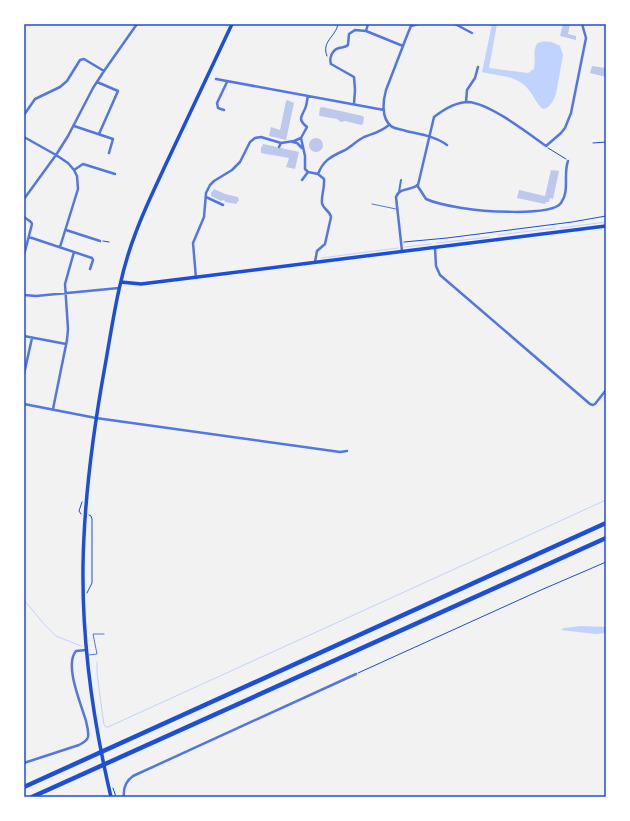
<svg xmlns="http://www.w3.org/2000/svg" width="630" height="821" font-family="Jost,sans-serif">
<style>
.water{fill:#bfd3fe}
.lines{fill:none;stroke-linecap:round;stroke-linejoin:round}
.stream{stroke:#bfd3fe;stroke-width:1}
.building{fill:#bdc9ec}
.path{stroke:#1d4ed8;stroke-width:1}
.service{stroke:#5277de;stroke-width:1}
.pedestrian{stroke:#5277de;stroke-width:2}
.minor{stroke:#5277de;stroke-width:2.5}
.secondary{stroke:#1d4ed8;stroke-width:3.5}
.motorway{stroke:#1d4ed8;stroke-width:4.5}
.neatline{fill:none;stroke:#1d4ed8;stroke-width:1.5}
</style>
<rect width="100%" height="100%" fill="#f2f2f2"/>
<!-- water -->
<path class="water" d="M492 24H497L489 68 528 73 534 69C536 60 532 49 538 43 545 40 554 42 560 46L563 55 556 94C553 101 550 108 543 109 536 104 534 95 528 89 517 75 498 76 482 72Z
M581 626 606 627V633L595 634 561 630 564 628Z"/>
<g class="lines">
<!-- stream -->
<path class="stream" d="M560 228 606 222
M498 235 555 228
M437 243 489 237
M405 247 431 244
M321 258 398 248
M24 600 44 624 56 636 81 646
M97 662V673L104 725 106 727H108L606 500"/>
</g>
<!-- building -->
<path class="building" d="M563 24H570L568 34 576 36V40L560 36Z
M592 66 606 68V77L590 73Z
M287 100 294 103 286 140 269 136 271 127 280 130 286 101Z
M322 107 363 116 364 118 363 124 361 125 345 121 341 122 337 119 320 116 319 115 320 108Z
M309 145a7 7 0 1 1 14 0a7 7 0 1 1-14 0Z
M263 144 299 152 295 169 286 167 289 158 261 153V147H262Z
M551 170 559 171 553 199 550 198 549 202H546L545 204 517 198 519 190 545 196Z
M214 189 225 194 238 197 239 201 237 202V204L225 202V201L223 200 221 201 211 196V192L213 191Z"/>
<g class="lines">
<!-- path -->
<path class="path" d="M327 56C321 41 336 37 338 24
M593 143 606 142
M548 148 566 159
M103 241 109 242
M404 242 447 238 572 222 606 216
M81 514 79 511 82 502
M87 593 92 583V519L91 516 89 515
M358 673 541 590 606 562
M113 788 116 797"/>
<!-- service -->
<path class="service" d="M372 204 396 209
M89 655 97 654 93 634H104"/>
<!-- pedestrian -->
<path class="pedestrian" d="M399 192 401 180"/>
<!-- minor -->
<path class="minor" d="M418 24 411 26 408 33 386 90C383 101 381 118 391 126 394 129 401 129 406 131 419 134 435 136 447 145
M455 24 472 33
M366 31 368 24
M216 79 384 110
M97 82 118 91 99 134
M308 96C307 99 307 103 306 106 303 116 296 118 307 127L301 138 305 156V169L308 172 318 174 324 179C325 187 321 196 322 203 323 209 330 211 331 217L325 244 317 251 315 262
M466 102 467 90 475 78 478 67
M354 104 355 90 354 77 331 64C329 58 332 50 339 48 342 47 345 48 348 45L349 34 355 30 366 31 403 46
M224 110 218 108 217 103 227 82
M24 115 35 99 60 87 67 81 80 60 84 59 104 71
M74 126 113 139 109 153
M24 137 56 155 68 163 74 170 77 176 78 189 60 247
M293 142 297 143 302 148
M279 147 281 143
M74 170 83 164 115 174
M318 174C323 161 330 157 343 151 350 148 356 141 364 137 374 133 379 133 389 125
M302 180 308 172
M417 185 426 199C437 204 450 206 462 208 479 211 551 217 561 203 570 191 563 174 568 161
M206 197 223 205
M24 199 56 155 68 136 93 88 104 71 137 24
M24 217 31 222 32 224 24 255
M66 230 100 241
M29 237 92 258 93 260 90 269
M435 248 436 266 440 275 590 404 593 405 595 404 606 390
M402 251 396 197C400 187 410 191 418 185L434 117C443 110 455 102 468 102 489 103 528 133 546 146L561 133 565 128 571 113 586 38 582 24
M196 278 193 243 204 217 206 193 210 185 214 181 232 170 240 162 250 142 255 138 261 137 281 143 294 141 301 138
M24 295 36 296 119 288
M24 336 66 344
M24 374 32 338
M24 404 96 418 340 452 347 451
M53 409 67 340 68 329 65 284 74 252
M24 763 79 745C83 743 87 741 88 737 89 732 87 726 86 721 81 704 64 665 76 651L86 650
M124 797C123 788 126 781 133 776L356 674"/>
<!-- secondary -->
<path class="secondary" d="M121 282 141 284 606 226
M111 797C93 721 82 644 83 566 84 498 93 432 105 366 113 321 119 275 136 232 144 210 155 188 165 166 187 119 210 71 232 24"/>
<!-- motorway -->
<path class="motorway" d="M24 787 606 523
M32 797 606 538"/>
</g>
<!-- border -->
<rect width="630" height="821" fill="none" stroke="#ffffff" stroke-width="50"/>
<rect x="25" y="25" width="580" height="771" class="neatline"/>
</svg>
